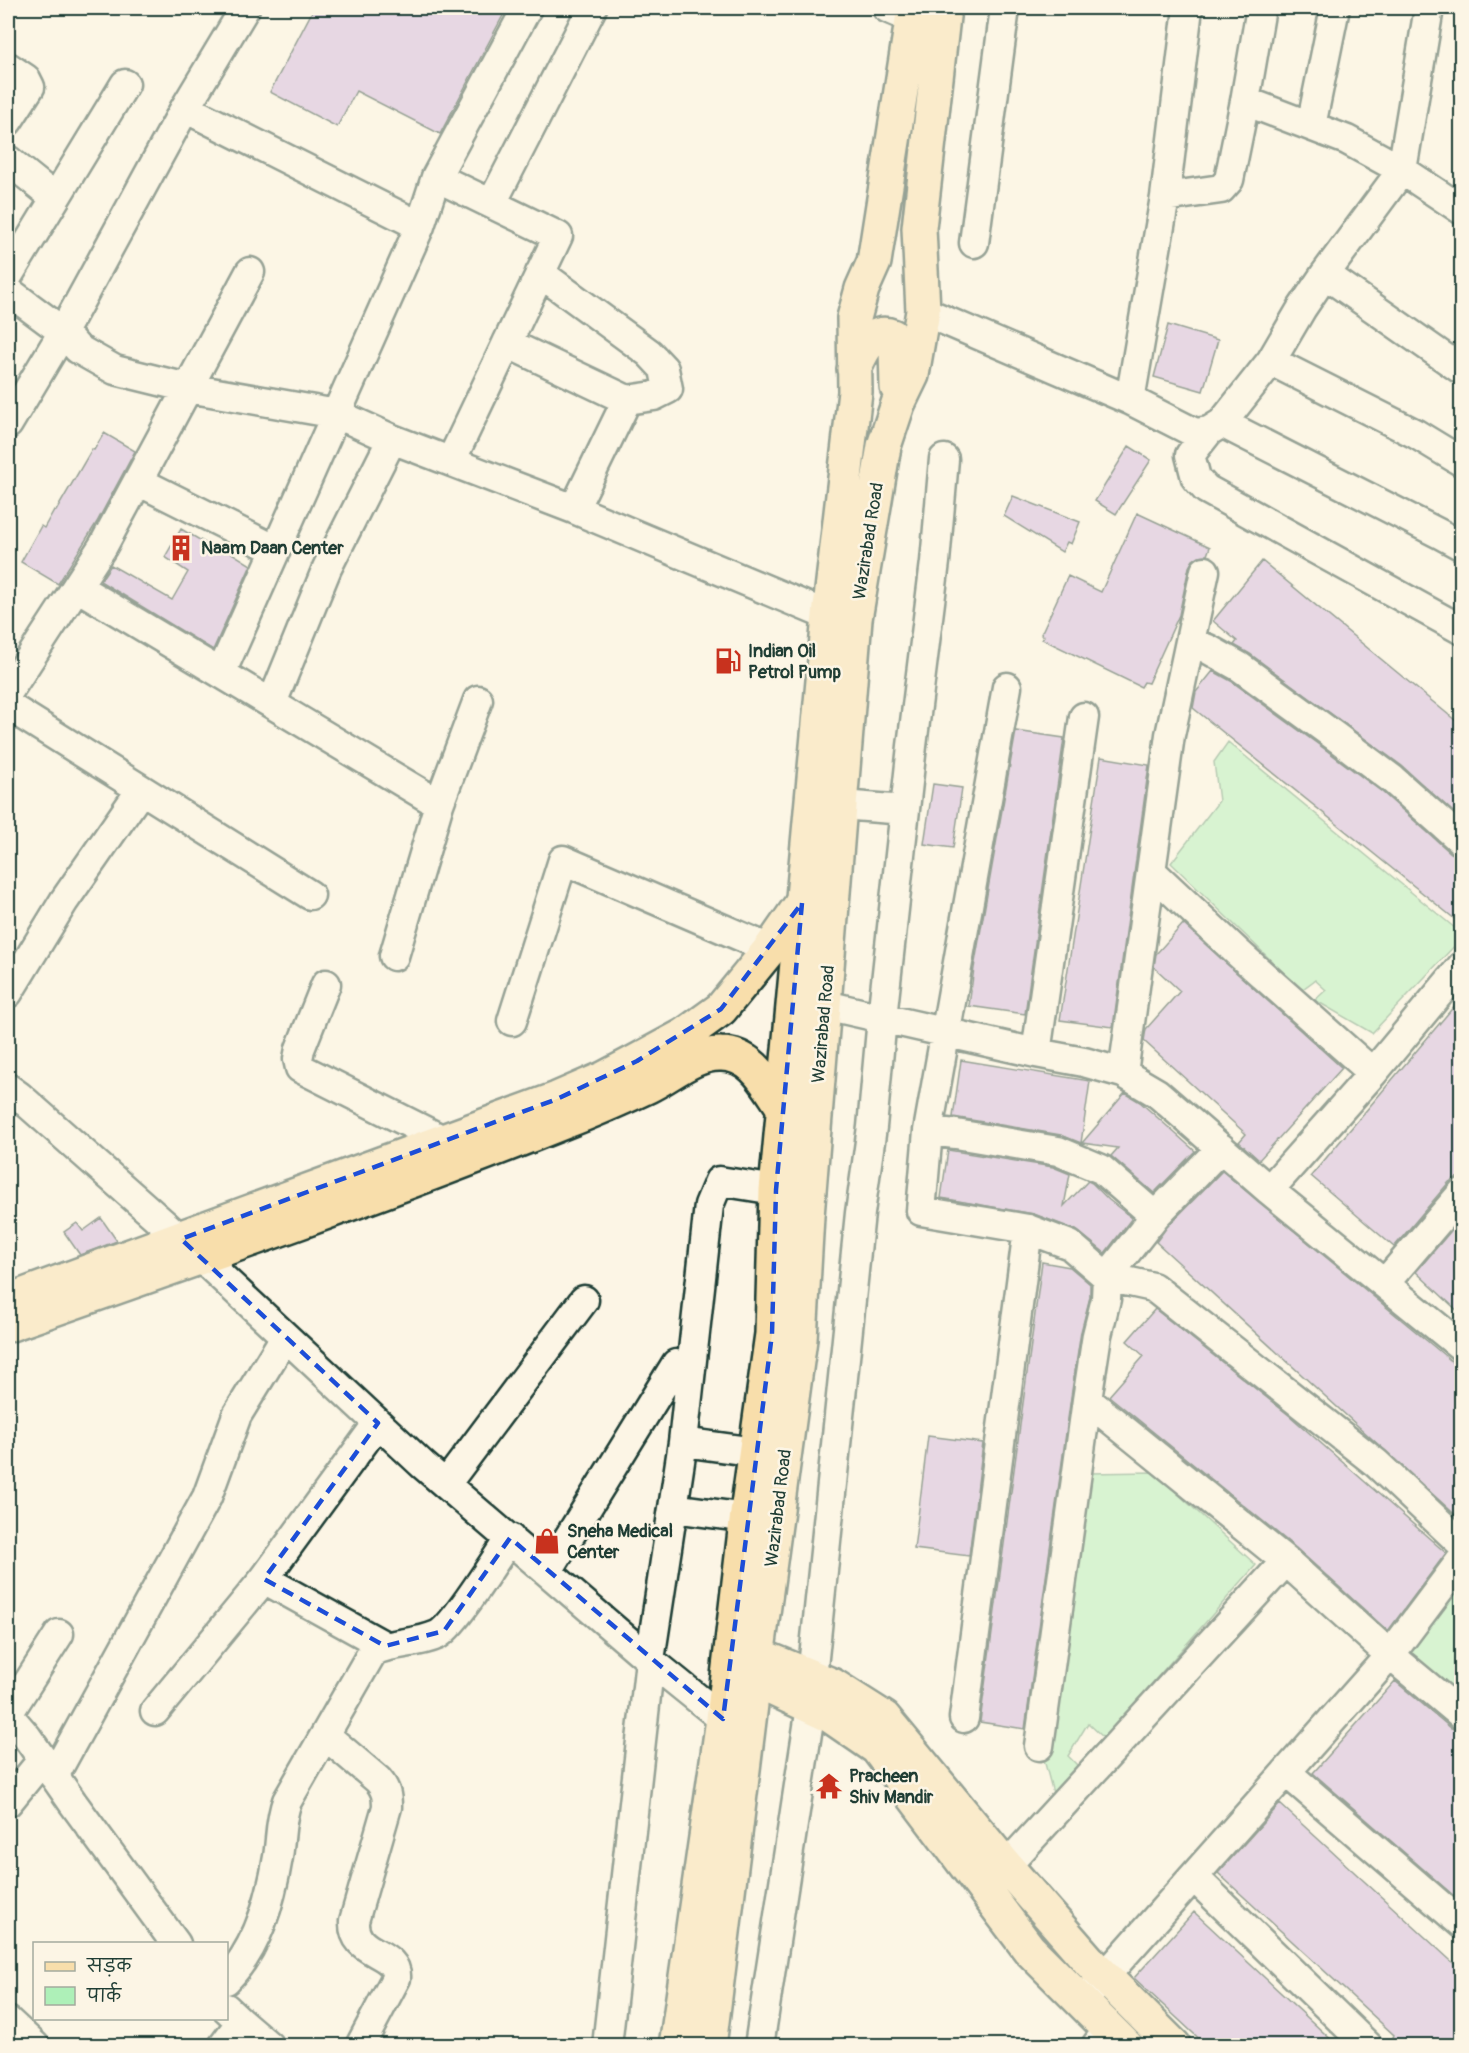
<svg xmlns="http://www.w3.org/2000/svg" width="1469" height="2053" font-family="Pangolin,'Playpen Sans Deva',sans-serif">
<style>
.green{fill:#aef0b8;stroke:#669676;stroke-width:1.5}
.building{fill:#cfb2df;stroke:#1f3d34;stroke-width:1.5}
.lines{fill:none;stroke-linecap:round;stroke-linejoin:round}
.minor-casing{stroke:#1f3d34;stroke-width:33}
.major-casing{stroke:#1f3d34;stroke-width:38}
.highway-casing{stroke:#1f3d34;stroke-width:38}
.minor{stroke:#fcf5e5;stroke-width:28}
.major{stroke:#f8deab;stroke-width:33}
.highway{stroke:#f8deab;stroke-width:33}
.marked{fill:none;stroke:#1d4ed8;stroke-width:4.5;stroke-dasharray:12 8;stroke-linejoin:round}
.labels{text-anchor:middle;stroke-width:5;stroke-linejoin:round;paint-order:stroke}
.street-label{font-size:18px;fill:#1f3d34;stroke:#fcf5e5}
.poi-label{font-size:18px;font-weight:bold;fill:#1f3d34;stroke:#fcf5e5;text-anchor:start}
</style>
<rect width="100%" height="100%" fill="#fcf5e5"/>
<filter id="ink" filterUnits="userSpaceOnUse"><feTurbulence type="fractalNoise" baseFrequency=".0167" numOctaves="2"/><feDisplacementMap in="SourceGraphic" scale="12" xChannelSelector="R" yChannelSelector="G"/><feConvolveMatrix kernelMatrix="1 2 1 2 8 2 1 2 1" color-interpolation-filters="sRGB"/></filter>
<g filter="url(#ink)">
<!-- green -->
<path class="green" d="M1228 742 1461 933V939L1372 1033 1315 1000 1326 990 1315 980 1300 991 1281 970 1171 863 1219 801 1214 762Z
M1154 1472 1256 1565 1104 1738 1088 1723 1068 1756 1080 1768 1053 1793 1043 1756 1089 1473Z
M1461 1566V1710L1395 1655Z"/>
<!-- building -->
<path class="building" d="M314 8H507L440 134 356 91 337 127 270 92Z
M1168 325 1218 340 1203 391 1154 377Z
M104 433 135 451 97 522 58 584 21 562 41 526 44 528 54 510 56 511 92 449 94 450Z
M1129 446 1151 460 1116 514 1095 501Z
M1013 496 1080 522 1071 544 1067 542 1062 552 1004 516Z
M1137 513 1210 547 1207 555 1199 556 1193 560 1189 567 1179 615 1148 683 1144 682 1141 687 1042 639 1044 636 1041 634 1068 576 1101 592Z
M181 529 222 553 224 548 251 565 213 650 100 581 111 565 172 600 188 572 165 557Z
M1262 561 1461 725V819L1402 766 1250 654 1234 645 1237 641 1213 621Z
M1213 671 1231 681 1326 750 1382 792 1451 853 1461 857V924L1193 708 1196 692Z
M1016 731 1064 738 1025 1014 969 1006 974 968Z
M1101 757 1149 765 1113 1027 1060 1020Z
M933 784 962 788 953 848 924 844Z
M1183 924 1342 1068 1259 1160 1239 1142 1246 1134 1144 1041 1146 1029 1180 991 1154 967 1156 954Z
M1461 998V1177L1456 1178 1449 1182 1394 1247 1311 1176Z
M961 1060 1090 1081 1081 1143 1061 1135 953 1117Z
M1125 1093 1140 1102 1195 1151 1154 1193 1111 1156 1118 1148 1082 1143Z
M948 1150 1053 1167 1070 1174 1064 1206 1088 1181 1092 1183 1109 1200 1132 1218 1105 1253 1076 1230 1034 1214 941 1198Z
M1222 1171 1461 1369V1520L1156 1242 1167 1227Z
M101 1218 117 1241 80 1255 64 1232 77 1223 83 1231Z
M1461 1219V1314L1416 1272Z
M1042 1262 1070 1267 1090 1284V1297L1081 1332 1071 1397 1025 1729 980 1722Z
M1155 1309 1290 1416 1446 1553 1388 1631 1296 1548 1109 1396 1144 1356 1127 1341Z
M928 1436 983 1443 969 1556 914 1549Z
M1395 1681 1451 1728 1461 1731V1902L1313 1773Z
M1280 1804 1461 1970V2046H1402L1393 2037 1394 2035 1218 1873Z
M1194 1912 1338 2046H1207L1134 1978Z"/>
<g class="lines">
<!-- minor casing -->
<g class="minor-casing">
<path id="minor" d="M887 8 913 19
M8 67 26 79 30 87 8 121
M1245 101 1347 140 1402 170 1462 210
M185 108 420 226
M1311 126 1335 8
M8 160 55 198
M436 177 558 236 451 461
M1165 197 1221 189 1229 180 1245 101 1261 8
M492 203 592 8
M974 243 1005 8
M1325 274 1462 370
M8 276 125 84
M8 291 63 332 78 349 115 370 188 388 337 414 392 439 574 509 829 616
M923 311 1130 400 1195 433 1209 431 1222 423 1271 361 1302 308 1325 274 1402 170 1429 8
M507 343 627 400 654 396 668 389 664 369 649 353 540 273
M1271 361 1416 434 1462 462
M1130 400 1165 197 1188 8
M1222 423 1440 534 1462 546
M8 424 63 332 185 108 245 8
M1209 431 1190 455 1196 478 1206 489 1462 630
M138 481 276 550
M574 509 627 400
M77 587 439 804
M1190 642 1208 649 1240 667 1336 737 1392 779 1462 841
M221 673 420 226 436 177 527 8
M1007 687 928 1131 921 1211 1028 1229 1070 1245 1107 1277 1153 1287 1376 1463 1462 1544
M8 692 103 546 250 272
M272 703 327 568 392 439
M8 706 310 895
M841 805 905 810
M1151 871 1237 952 1373 1073
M394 956 439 804 478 700
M326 984 300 1049 298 1059 300 1068 445 1141
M8 993 64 901 141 790
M825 1005 1036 1053 1084 1062 1123 1073 1157 1093 1269 1190 1462 1347
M512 1021 563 860 770 949
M1036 1053 1084 717
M1123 1073 1170 735 1205 571
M8 1088 19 1096 181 1239 423 1465 650 1660 723 1719
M928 1131 956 1134 1058 1151 1101 1169 1155 1216
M1269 1190 1373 1073 1462 966
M1385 1283 1462 1193
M1087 1400 1286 1561 1390 1655 1462 1715
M683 1442 756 1452
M446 1484 584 1300
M673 1508 747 1518
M548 1571 676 1364
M264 1579 385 1646
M155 1711 264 1579 378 1423
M8 1714 59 1634
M8 1715 27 1737 73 1803 176 1944
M964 1718 1028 1229
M325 1735 378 1780C386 1789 387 1796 387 1807L354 1921C352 1957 398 1949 396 1978L360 2046
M1039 1746 1087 1400 1097 1335 1106 1299 1107 1277 1155 1216 1221 1148
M1286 1772 1462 1924
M54 1776 207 1497 237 1415 285 1337
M8 1802 43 1759
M1006 1866 1286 1561
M1194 1877 1368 2046
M226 1980C258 1948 271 1900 278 1857 281 1837 280 1820 287 1801L373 1651C394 1642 417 1644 437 1635 454 1627 496 1558 510 1538
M1090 1993 1390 1655 1462 1559
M226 2008 241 2022 269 2046
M8 2021 35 2046
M223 2046 241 2022
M607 2046 650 1660 683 1442 709 1205 719 1181 776 1190
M759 2046 811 1707 812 1677 860 1213 872 1127 882 1018 912 746 935 562 944 459
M1096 2046 1109 2028"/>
</g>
<!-- major casing -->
<g class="major-casing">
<path id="major" d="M8 1301 557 1099 603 1079 637 1061 685 1035 721 1009 770 949 802 903
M8 1325C194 1260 381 1195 564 1122 593 1111 620 1099 648 1086 671 1075 694 1053 721 1054 753 1054 767 1084 783 1107
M758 1655 832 1685 884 1718 1006 1866 1089 1961 1174 2046
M754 1680 829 1715 877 1748 1029 1949 1126 2046"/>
</g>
<!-- highway casing -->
<g class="highway-casing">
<path id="highway" d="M854 369C861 355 871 327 892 336L896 346 897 387
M676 2046 723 1719 748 1505 772 1334 776 1190 829 616 855 392 854 318 862 289 874 262 914 8
M709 2046 754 1680 800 1339 807 1216 855 619 884 446 898 404 912 375 923 311 919 228 944 8"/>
</g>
<!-- minor -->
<use href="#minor" class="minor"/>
<!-- major -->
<use href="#major" class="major"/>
<!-- highway -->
<use href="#highway" class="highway"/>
</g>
</g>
<!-- marked area -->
<path d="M0 0H1469V2053H0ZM802 903 776 1190 772 1334 723 1719 510 1538 444 1631 385 1646 264 1579 378 1423 181 1239 557 1099 637 1061 721 1009Z" fill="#fcf5e5" fill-opacity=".55" fill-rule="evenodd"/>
<path class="marked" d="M802 903 776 1190 772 1334 723 1719 510 1538 444 1631 385 1646 264 1579 378 1423 181 1239 557 1099 637 1061 721 1009Z"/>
<!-- icons -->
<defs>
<g id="building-bare" transform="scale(2.07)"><path d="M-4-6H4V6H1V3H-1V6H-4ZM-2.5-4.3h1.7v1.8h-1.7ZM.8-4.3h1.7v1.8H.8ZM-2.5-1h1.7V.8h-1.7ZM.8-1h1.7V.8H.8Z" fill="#c8321e" stroke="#fcf5e5" stroke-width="2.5" paint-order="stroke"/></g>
<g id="fuel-bare" transform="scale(2.07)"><path d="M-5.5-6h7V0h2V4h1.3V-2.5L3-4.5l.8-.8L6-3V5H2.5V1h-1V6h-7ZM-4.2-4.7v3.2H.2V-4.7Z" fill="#c8321e" stroke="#fcf5e5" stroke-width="2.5" paint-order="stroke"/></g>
<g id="shop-bare" transform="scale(2.07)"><path d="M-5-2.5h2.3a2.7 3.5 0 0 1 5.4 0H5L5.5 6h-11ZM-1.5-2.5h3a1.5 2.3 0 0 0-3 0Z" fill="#c8321e" stroke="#fcf5e5" stroke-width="2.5" paint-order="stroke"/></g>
<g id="temple-bare" transform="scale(2.07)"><path d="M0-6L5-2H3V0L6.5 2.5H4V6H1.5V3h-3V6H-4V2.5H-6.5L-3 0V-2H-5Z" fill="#c8321e" stroke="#fcf5e5" stroke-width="2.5" paint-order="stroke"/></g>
</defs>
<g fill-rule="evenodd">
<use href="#building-bare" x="181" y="548"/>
<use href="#fuel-bare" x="728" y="661"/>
<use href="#shop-bare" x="547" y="1541"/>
<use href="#temple-bare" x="829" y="1786"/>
</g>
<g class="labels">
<!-- street labels -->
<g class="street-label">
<text transform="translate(868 541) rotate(-81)" y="6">Wazirabad Road</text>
<text transform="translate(823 1024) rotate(-85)" y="6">Wazirabad Road</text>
<text transform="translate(778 1508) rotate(-83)" y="6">Wazirabad Road</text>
</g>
<!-- poi labels -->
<g class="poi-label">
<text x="201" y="554">Naam Daan Center</text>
<text x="748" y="657">Indian Oil<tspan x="748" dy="21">Petrol Pump</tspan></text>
<text x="567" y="1537">Sneha Medical<tspan x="567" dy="21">Center</tspan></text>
<text x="849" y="1782">Pracheen<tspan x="849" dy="21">Shiv Mandir</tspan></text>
</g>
</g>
<!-- margin -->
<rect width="1469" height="2053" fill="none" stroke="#fcf5e5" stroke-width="30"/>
<rect x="15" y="15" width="1439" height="2023" fill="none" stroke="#1f3d34" stroke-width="2" filter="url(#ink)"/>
<!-- legend -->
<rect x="33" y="1942" width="195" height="78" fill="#fcf5e5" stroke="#a4ab9e" stroke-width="1.5"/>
<rect x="45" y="1962" width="30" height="9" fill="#f8deab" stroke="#a4ab9e" stroke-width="1.5"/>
<text x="87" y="1972" font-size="18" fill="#1f3d34">सड़क</text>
<rect x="45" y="1987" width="30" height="18" fill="#aef0b8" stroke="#a4ab9e" stroke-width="1.5"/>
<text x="87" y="2002" font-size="18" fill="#1f3d34">पार्क</text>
</svg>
